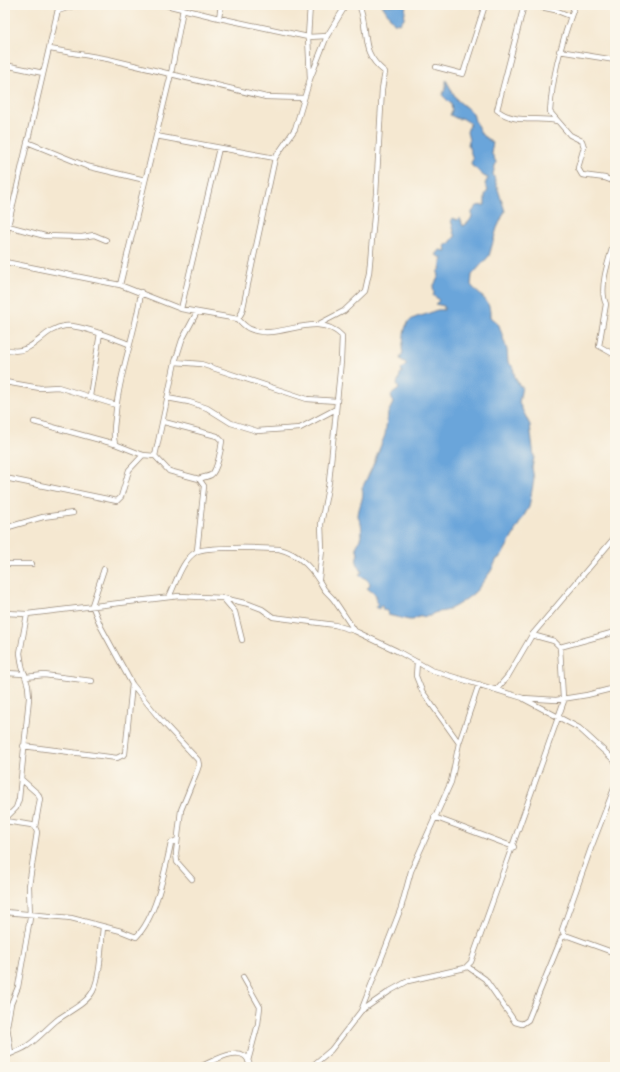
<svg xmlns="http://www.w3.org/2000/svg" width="620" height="1072" font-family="'Libre Bodoni',serif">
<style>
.water{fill:#6aa5da;stroke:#52687c}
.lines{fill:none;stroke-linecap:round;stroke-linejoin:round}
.minor-casing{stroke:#988978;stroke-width:6}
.minor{stroke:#fff;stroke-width:4.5}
</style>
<rect width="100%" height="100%" fill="#fbf7ec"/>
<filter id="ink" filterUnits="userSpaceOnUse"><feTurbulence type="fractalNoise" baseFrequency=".025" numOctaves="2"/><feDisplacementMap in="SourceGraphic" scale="8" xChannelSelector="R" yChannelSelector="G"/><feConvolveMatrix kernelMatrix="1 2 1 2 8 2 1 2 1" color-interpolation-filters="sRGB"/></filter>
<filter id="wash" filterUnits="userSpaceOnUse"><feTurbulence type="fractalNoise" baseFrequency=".012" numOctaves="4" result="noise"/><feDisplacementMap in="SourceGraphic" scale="16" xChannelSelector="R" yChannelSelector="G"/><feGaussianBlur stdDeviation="0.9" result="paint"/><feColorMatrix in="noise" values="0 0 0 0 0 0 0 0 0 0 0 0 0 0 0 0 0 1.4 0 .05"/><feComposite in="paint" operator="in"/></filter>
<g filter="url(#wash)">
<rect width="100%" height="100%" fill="#f5e8d1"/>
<!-- water -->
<path class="water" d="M382 5H406L404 18 400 24 394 23Z
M446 80 457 100 473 113 475 121 482 135 493 143 491 152 496 162 493 174 505 211 497 228 489 256 472 275 471 285C481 298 491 299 490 317L499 325 507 350 508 362 513 367 515 378 520 386H522L519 403 530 425 534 457 532 468 534 479 529 507 515 531 516 533 514 534 501 557 497 559 491 571 477 590C469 598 458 605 448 610 441 613 436 610 430 616L418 617 413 620H409L388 615 387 611 383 610 382 606H380L379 609 376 607 378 603 376 601V595L367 588 370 586C370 579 363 578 359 575L362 572C359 565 354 562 358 554L356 547C360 542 363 530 361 524 360 521 358 518 358 515 359 505 365 497 362 488L371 470 385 435 388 413 393 403 391 395 399 389 397 384 401 372H403L401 370 407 364 400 359 403 352 402 349C406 329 401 320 424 315 434 312 434 309 444 310V306L435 304 439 301 436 297 433 296 434 293 433 287 439 276 438 272 440 270 442 258 436 255 440 250 446 251 445 245 449 244 456 235 453 233 454 231 451 220 452 218 457 220 460 218 463 226C469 223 473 218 472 212L477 206 485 205V195L488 190 485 184 488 178C481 176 478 169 472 166L471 163 473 159 468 145 469 140 467 132 470 123 462 118 458 119 450 115 452 111 451 104 442 95 446 88Z"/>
</g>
<g filter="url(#ink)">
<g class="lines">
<!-- minor casing -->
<g class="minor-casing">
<path id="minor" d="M166 5 219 18 308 37 327 36
M310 5 308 37 310 79
M524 5 497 110C515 125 538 116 557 121
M531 5 555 10 570 16
M575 5C562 40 552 75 550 112L570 135 582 141 584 147 578 168 582 175 605 178 615 182
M58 11 76 5
M219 18 221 5
M50 49 108 59 266 97 304 98
M559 51 615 60
M5 65 43 73
M436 67 463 74 485 5
M156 136 275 158
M27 142 86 166 145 180
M8 226 45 236 82 237 94 235 106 240
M5 239 59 5
M615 239C610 256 598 288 606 304L599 346 615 355
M5 262 120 285 181 309 238 319 242 312 275 158 295 129 310 79 327 36 346 5
M120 285 171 74 183 9
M181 309 219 148
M238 319C241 322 245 327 250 329 280 342 315 309 342 336L341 361 329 482 321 524 322 550 319 579
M319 324 344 311 365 291 369 273 376 194 382 89 385 72C357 50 371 32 359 5
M5 349C34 358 40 329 65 326 79 324 115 339 129 344
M175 362 201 364 307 399 337 401
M5 382 40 388 58 387 116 405
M90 396 100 333
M167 398 189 402 207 408 231 423 257 431 300 428 336 409
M34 422 115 444 143 455 155 456
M164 422 217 436 222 441C221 449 217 471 211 475 207 477 203 477 199 479
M115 444C112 432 115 423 116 410 120 370 136 332 141 292
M5 478 117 501 121 497 129 470 143 455
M5 528 43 517 73 513
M197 551 204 486 199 479 169 471 155 456 175 362 182 340 197 312
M5 564H32
M104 569 92 605 101 627 132 684 159 718 198 760 199 765 197 771 181 810 176 853 177 862 192 879
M169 597C176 583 182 560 196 552 205 546 266 548 279 549 301 554 314 571 324 589 327 593 331 596 334 600 341 610 348 621 355 631
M223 598 235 612 242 640
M5 613 27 614 179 596 223 598 249 604 262 609 273 617 335 625 355 631 397 651 431 670 523 698 556 700 587 695 615 688
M560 647 615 632
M417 662 416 676 422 691 459 743
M5 673 25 674
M26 677 44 675 92 681
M497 689 508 676 532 635 615 537
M524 699 579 728 615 761
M23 746 117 758 125 754 132 684
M21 779 38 794 40 799 35 827
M434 817 514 847
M5 819 16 808 19 799 29 698 28 686 22 666 20 653 27 614
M5 821 32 825 35 827 37 832 29 886 30 918 18 987 11 1004 7 1026 11 1053
M5 912 71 918 121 931 136 937C156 918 165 870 171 843L177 840
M565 936 562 930 591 848 615 786
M468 967 485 979 515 1022 522 1024 528 1020 562 937 568 936 615 953
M243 977 260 1007 258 1024 248 1061
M361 1011 390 991 408 981 465 968 471 962 565 698H563L560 647 554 641 532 635
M5 1057C12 1052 20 1051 27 1046 38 1039 47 1028 57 1020 69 1011 86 1004 93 991 101 975 101 945 103 927
M200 1067C213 1061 247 1040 250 1067
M311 1067 331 1050 361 1011 401 908 411 871 451 782 459 743 479 684"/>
</g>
<!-- minor -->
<use href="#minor" class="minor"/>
</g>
</g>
<!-- margin -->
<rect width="620" height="1072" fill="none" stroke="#fbf7ec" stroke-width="20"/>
</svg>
